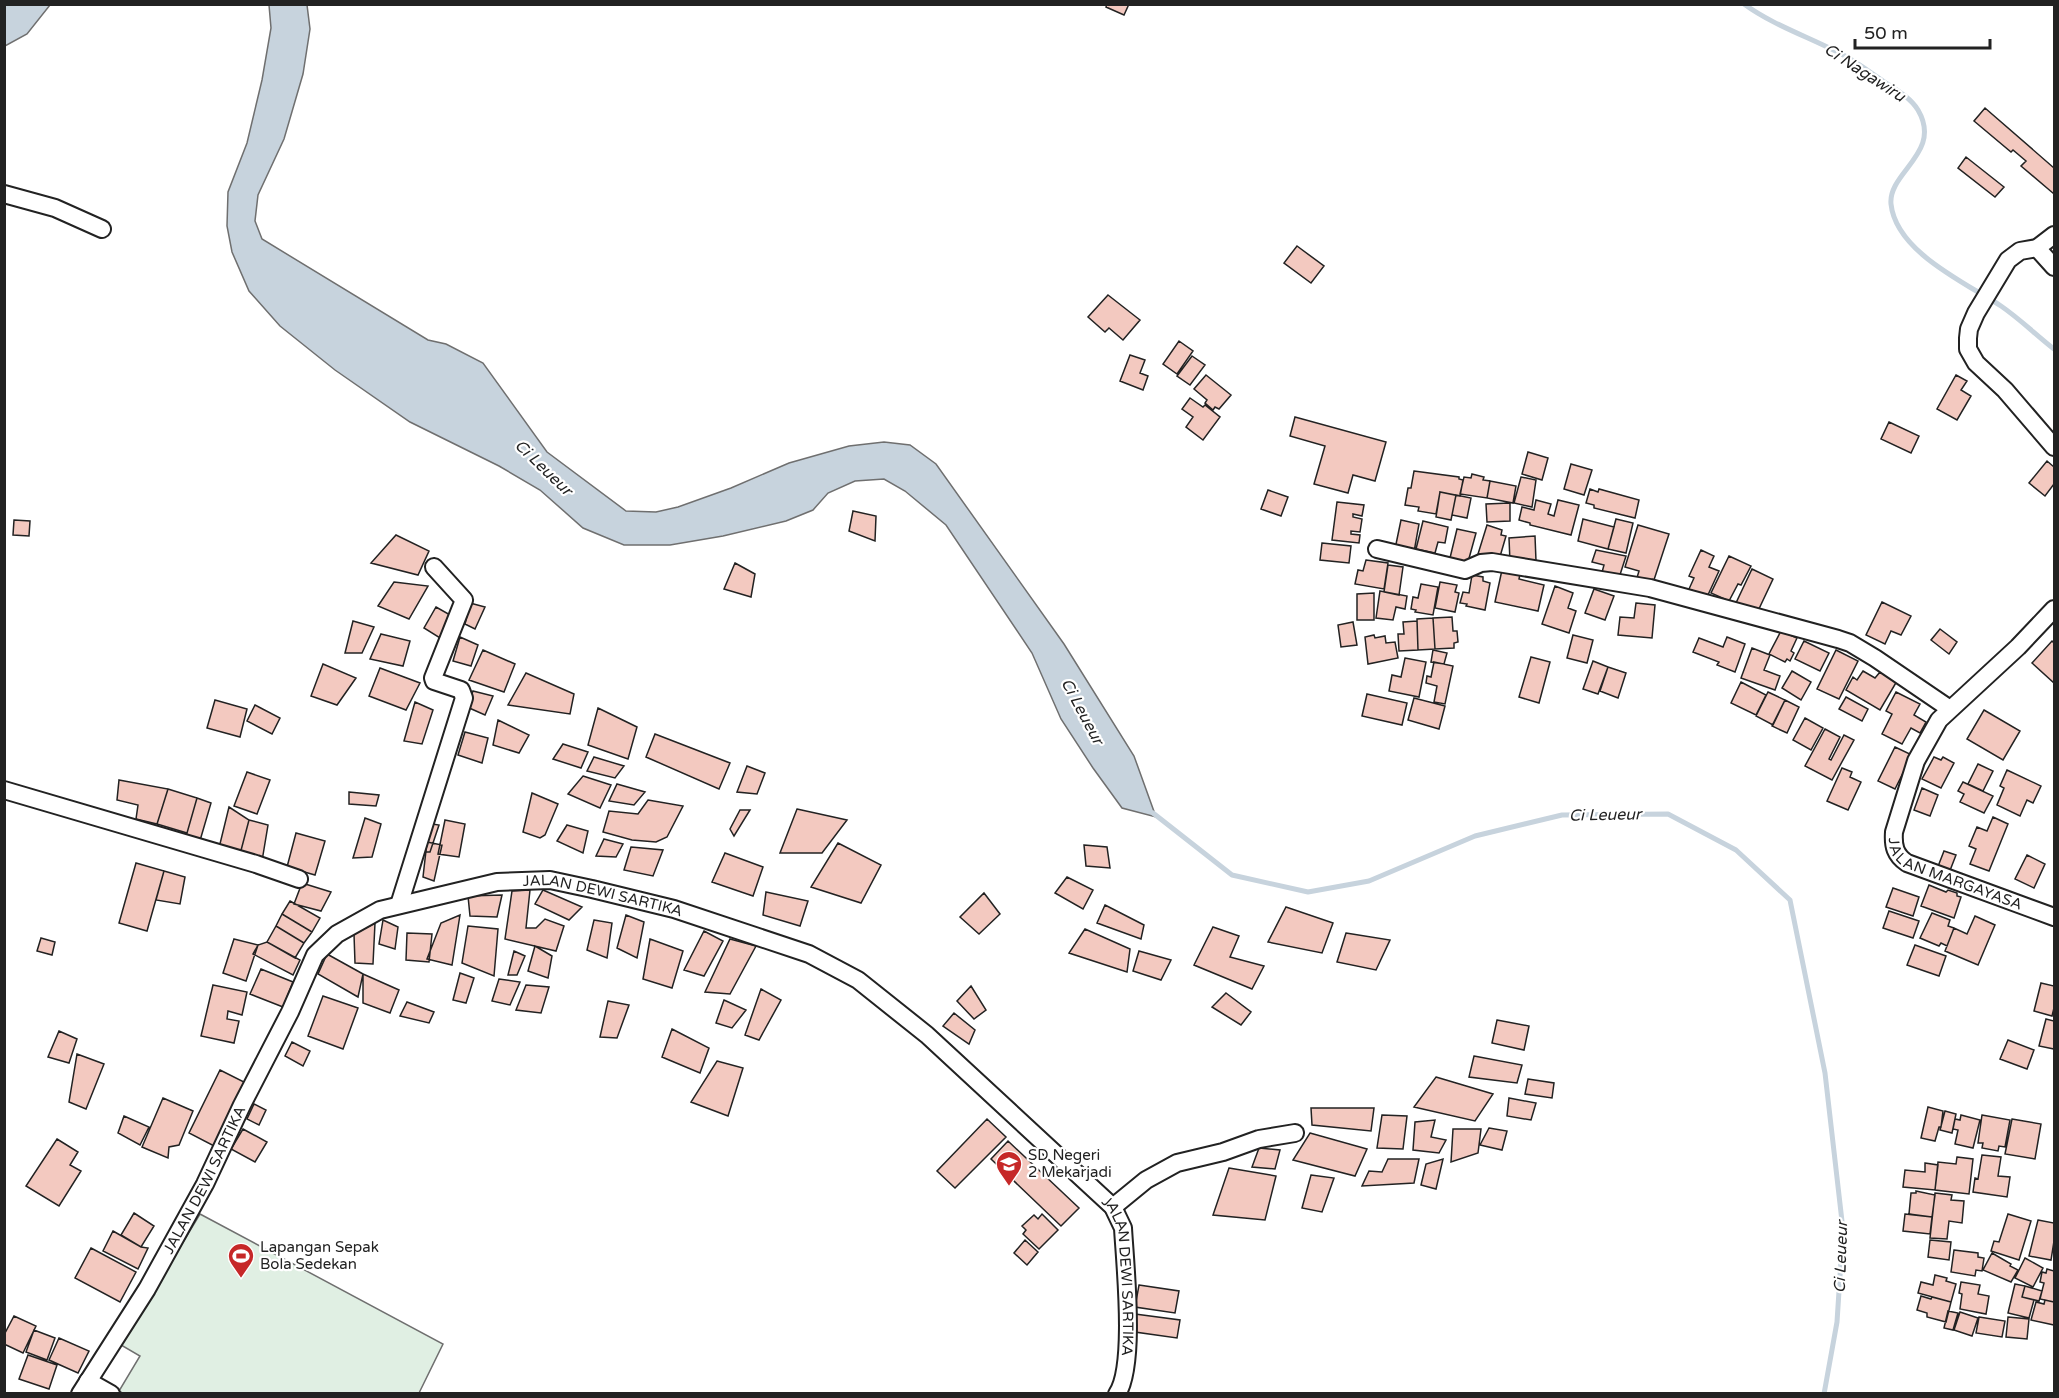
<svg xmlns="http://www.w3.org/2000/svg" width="2059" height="1398" font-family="'Varela Round',sans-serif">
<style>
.green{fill:#e0efe3;stroke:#6f6f6f;stroke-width:1.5}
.water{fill:#c7d3dd;stroke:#6f6f6f;stroke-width:1.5}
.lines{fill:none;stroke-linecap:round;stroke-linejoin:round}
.stream{stroke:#c7d3dd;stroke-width:5}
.building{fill:#f3c9c0;stroke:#222;stroke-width:1.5}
.minor-casing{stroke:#222;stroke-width:20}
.minor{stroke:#fff;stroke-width:16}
.labels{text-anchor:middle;stroke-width:4.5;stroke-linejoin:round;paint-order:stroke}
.street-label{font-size:15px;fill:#222;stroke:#fff}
.poi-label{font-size:15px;fill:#222;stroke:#fff;text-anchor:start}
.water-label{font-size:16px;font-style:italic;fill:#222;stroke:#fff}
</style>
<rect width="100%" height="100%" fill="#fff"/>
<!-- green -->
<path class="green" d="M200 1214 443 1344 419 1393 124 1394 119 1391 140 1356 121 1345Z"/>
<!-- water -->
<path class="water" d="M5 4H50V5L27 34 5 46Z
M269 5H307L310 29 303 74 284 139 258 195 255 221 262 239 428 340 446 344 483 363 547 452 626 511 656 512 678 507 731 488 789 463 849 446 884 442 910 445 936 464 1064 644 1134 756 1156 817 1122 808 1093 768 1061 719 1032 653 946 525 905 491 884 479 855 481 828 493 813 510 786 521 723 536 670 545H624L583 528 540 490 499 466 410 422 335 370 280 326 249 291 232 252 227 226 228 192 247 143 262 80 271 28Z"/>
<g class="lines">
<!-- stream -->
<path class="stream" d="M1744 4C1774 26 1812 38 1845 56 1858 63 1871 73 1883 81 1895 89 1910 97 1918 110 1943 153 1888 172 1891 204 1896 252 1966 283 2001 306 2020 319 2036 335 2054 349
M1153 813 1232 875 1308 892 1369 881 1475 836 1562 815 1668 814 1736 850 1790 900 1825 1073 1843 1230 1837 1322 1824 1394"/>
</g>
<!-- building -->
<path class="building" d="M1107 4H1129L1124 15 1106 7Z
M1985 108 2054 168V194L2021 166 2026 161 2013 150 2011 152 1974 121Z
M1966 157 2004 187 1995 197 1958 168Z
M1297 246 1324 266 1311 283 1284 263Z
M1108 295 1140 320 1123 340 1109 328 1105 332 1088 317Z
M1179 341 1193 351 1177 374 1163 364Z
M1130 355 1145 360 1140 373 1148 376 1143 390 1120 381Z
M1192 356 1205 365 1190 385 1177 376Z
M1206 375 1231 395 1219 409 1215 407 1213 410 1205 403 1207 400 1194 389Z
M1956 375 1967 381 1961 390 1971 396 1957 420 1937 409Z
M1190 398 1203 407 1205 405 1220 417 1203 440 1186 427 1193 417 1182 409Z
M1295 417 1386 442 1375 481 1353 475 1348 493 1314 484 1325 446 1290 436Z
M1889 422 1919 436 1911 453 1881 439Z
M1528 452 1548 458 1542 480 1522 474Z
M2047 461 2054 467V484L2045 496 2029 483Z
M1571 464 1592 470 1584 495 1564 489Z
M1414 471 1459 477V479L1463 480 1460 496 1440 492 1436 514 1418 511 1419 507 1405 505 1408 488H1411Z
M1472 474 1484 477 1483 480 1490 481 1487 498 1460 494 1464 477 1471 478Z
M1521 477 1536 480 1532 507 1514 503Z
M1490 481 1516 486 1513 503 1487 498Z
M1590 489 1598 492 1599 489 1639 500 1635 518 1594 508V505L1586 503Z
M1268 490 1288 497 1281 516 1261 509Z
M1440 492 1456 495 1451 520 1436 517Z
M1456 495 1471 498 1467 518 1452 515Z
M1536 500 1551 504 1548 514 1554 516 1558 500 1579 505 1571 535 1530 525V523L1519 520 1522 507 1534 510Z
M1337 502 1364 505 1362 516 1353 514V517L1362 519 1360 532 1351 531V534L1360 535 1359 543 1332 540Z
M1510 503V521L1487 522 1486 504Z
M853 511 876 516 875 541 849 531Z
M1583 519 1614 527 1608 549 1578 541Z
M1616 519 1633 523 1626 553 1608 549Z
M14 520 30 521 29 536 13 535Z
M1401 520 1419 524 1414 552 1395 549Z
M1423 521 1448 527 1445 543 1438 542 1435 553 1416 549Z
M1487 525 1502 530 1501 535 1506 536 1499 560 1478 554Z
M1638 525 1669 534 1652 586 1636 581 1639 571 1625 567Z
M1457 529 1476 533 1468 562 1450 558Z
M396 535 429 551 418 575 371 563Z
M1535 536 1536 561 1510 562 1509 538Z
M1322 543 1351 546 1349 563 1320 560Z
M1596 550 1626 556 1618 581 1601 576 1604 565 1592 562Z
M1701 550 1714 556 1709 567 1719 571 1707 597 1689 589 1694 578 1689 576Z
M1729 556 1751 566 1741 585 1738 584 1729 601 1711 593Z
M1366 560 1388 563 1384 589 1355 584 1358 570 1363 571Z
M735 563 755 574 751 597 724 589Z
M1388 565 1403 567 1399 595 1384 592Z
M1752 569 1773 579 1757 613 1736 603Z
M1502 570 1520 574 1519 579 1544 585 1538 611 1495 602Z
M1472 575 1483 577V581L1490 583 1485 610 1466 606 1467 604 1460 603 1463 592 1469 593Z
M394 582 428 586 409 619 378 606Z
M1440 582 1457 585 1455 592 1459 593 1455 612 1435 608Z
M1421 584 1438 587 1433 615 1415 612 1416 610 1411 609 1413 597 1418 598Z
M1555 586 1573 593 1568 608 1576 611 1569 633 1542 624Z
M1594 589 1614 596 1605 620 1585 613Z
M1380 591 1407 596 1405 609 1396 607 1393 620 1376 618Z
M1374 593V620H1357V594Z
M1882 602 1911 616 1901 635 1891 631 1885 644 1866 635Z
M470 603 485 607 475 629 465 624Z
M1636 603 1655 605 1652 638 1618 635 1620 617 1634 618Z
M436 607 452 616 440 638 424 628Z
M1452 617 1453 631H1457L1458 642 1454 643V648L1435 649 1433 618Z
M1433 618 1435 649 1418 650 1417 619Z
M353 621 374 627 362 653H345Z
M1417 621 1418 650 1399 651 1398 634H1404L1403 622Z
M1353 622 1357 645 1341 647 1338 625Z
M1940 629 1957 642 1949 654 1931 640Z
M1781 631 1797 638 1791 651 1794 653 1790 661 1787 659 1785 662 1769 654Z
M381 634 410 641 403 666 370 659Z
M1374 635 1375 638 1385 636 1386 643 1395 642 1398 658 1368 664 1365 637Z
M1573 635 1593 640 1587 663 1567 658Z
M460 637 478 645 471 666 453 661Z
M1727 637 1745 644 1735 672 1717 665 1719 662 1693 652 1699 638 1723 647Z
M1804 641 1829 653 1820 671 1795 659Z
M2052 641 2054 643V683L2032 663Z
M1752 648 1770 655 1764 670 1780 676 1775 690 1741 678Z
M483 650 515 664 504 692 469 680Z
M1433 650 1447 653 1444 664 1431 662Z
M1836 650 1858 661 1839 699 1817 689Z
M1531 657 1550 662 1539 703 1519 697Z
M1405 658 1426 662 1419 697 1389 691 1392 675 1401 677Z
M1593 661 1608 667 1598 694 1583 689Z
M1434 662 1453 666 1445 704 1434 702 1437 686 1426 683 1427 676 1431 677Z
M323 664 356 678 337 705 311 696Z
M1608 667 1626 673 1618 698 1600 691Z
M380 668 420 683 406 710 369 696Z
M1792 671 1811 682 1801 700 1782 688Z
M1863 671 1875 678 1880 672 1897 681 1880 710 1846 690 1853 677 1857 680Z
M526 673 574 694 570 714 508 705Z
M1741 682 1766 695 1756 715 1731 703Z
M473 691 493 696 485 715 467 707Z
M1768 692 1785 700 1773 725 1756 716Z
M1896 692 1920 704 1914 715 1926 722 1920 733 1911 728 1902 744 1882 734 1892 714 1886 711Z
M1367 694 1407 703 1402 725 1362 716Z
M1846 697 1868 709 1862 721 1839 709Z
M1414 698 1445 706 1439 729 1408 720Z
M215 700 247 709 240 737 207 728Z
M1785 700 1799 707 1787 733 1772 726Z
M415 702 433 710 422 744 404 741Z
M255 705 280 718 272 734 247 721Z
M598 708 637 727 628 759 588 745Z
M1984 710 2020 731 2003 760 1967 739Z
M1805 718 1823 728 1811 750 1793 740Z
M498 720 529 735 519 753 493 745Z
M1825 729 1840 737 1829 759 1831 760 1844 735 1854 740 1832 780 1805 766Z
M465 732 488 738 482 763 458 755Z
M655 734 730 763 719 789 646 757Z
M563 744 588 752 581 768 553 759Z
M1895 747 1912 755 1895 789 1878 781Z
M594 757 624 766 615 778 587 771Z
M1934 757 1941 760 1943 757 1954 763 1941 788 1922 779Z
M1978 764 1993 771 1983 791 1968 784Z
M747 766 765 773 757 794 737 792Z
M1842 768 1852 772 1850 777 1861 782 1848 810 1827 801Z
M2007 770 2041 786 2033 803 2027 800 2020 816 1997 805 2004 788 2000 786Z
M247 772 270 780 257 814 234 806Z
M583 776 611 785 600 808 568 794Z
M119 780 168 789 157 824 136 819 138 805 117 800Z
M1963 782 1993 796 1984 813 1960 802 1964 794 1958 791Z
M617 784 645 792 634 805 609 801Z
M1922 788 1938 795 1930 816 1914 810Z
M168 789 197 798 187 833 157 824Z
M349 792 379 795 376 806 349 804Z
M532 793 558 804 545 835 540 838 523 832Z
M197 798 211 803 199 844 182 839 187 833Z
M648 800 683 806 667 837 656 842 632 840 603 832 609 811 638 814Z
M229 807 249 820 239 858 218 852Z
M797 809 847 820 822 853H780Z
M740 810H750L734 836 730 829Z
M1993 817 2008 824 1989 871 1970 864 1976 849 1969 846 1977 827 1987 831Z
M365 818 381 824 372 857 353 858Z
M249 820 268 825 262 861 239 858Z
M445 820 465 824 459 857 438 854Z
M426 823 439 825 430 852H418Z
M567 825 588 831 583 853 557 841Z
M296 833 325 841 315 875 287 867Z
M604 839 623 844 616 857 596 856Z
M427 842 442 845 434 881 423 877Z
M838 843 881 865 861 903 811 887Z
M1084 845 1107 847 1110 868 1086 866Z
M631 847 663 850 653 876 624 870Z
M1944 851 1956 855 1949 873 1937 869Z
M725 853 763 867 753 896 712 882Z
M2027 855 2045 864 2034 888 2015 879Z
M136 863 164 871 147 931 119 923Z
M164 871 185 877 180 904 156 900Z
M1067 877 1093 890 1083 909 1055 893Z
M302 883 331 892 321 911 294 904Z
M1929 885 1946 892 1948 890 1957 893V896L1961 897 1954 918 1921 906Z
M1893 888 1919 897 1913 916 1886 907Z
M530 890 526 928H536L545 919 564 926 556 951 505 939 512 891Z
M543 890 582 907 569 920 535 904Z
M766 892 808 901 800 926 763 915Z
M984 893 1000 914 979 934 960 917Z
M502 895 497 917 470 916 468 896Z
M290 901 320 918 312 932 282 914Z
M1105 905 1144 925 1141 939 1097 923Z
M1286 907 1333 923 1322 953 1268 942Z
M1889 911 1919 921 1913 938 1883 928Z
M1932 913 1950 920 1948 926 1954 928 1947 946 1941 943 1939 946 1920 938Z
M282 914 312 932 304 943 276 926Z
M460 915 452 965 427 959 441 923Z
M626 915 644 922 637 958 617 948Z
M1975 916 1995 925 1978 965 1945 951 1954 928 1967 934Z
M383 920 398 927 395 949 379 944Z
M594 920 612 923 607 958 587 950Z
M375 923 373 964 355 963 354 934Z
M276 926 304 943 295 958 267 942Z
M468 926 498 929 494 976 462 963Z
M1213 927 1239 936 1230 957 1264 966 1252 989 1194 965Z
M1085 929 1130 949 1127 972 1069 953Z
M704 931 723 941 704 976 684 970Z
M407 933 432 934 429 962 406 960Z
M1346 933 1390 940 1376 970 1337 962Z
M41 938 55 942 52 955 37 951Z
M234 939 258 945 246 981 223 973Z
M650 939 683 951 672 988 643 979Z
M730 939 756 946 730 994 705 992Z
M267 942 300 960 293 975 253 954 258 945Z
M1915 945 1946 956 1939 976 1907 965Z
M535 946 552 956 548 978 528 971Z
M514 951 525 956 517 975H508Z
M1139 951 1171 960 1161 980 1133 971Z
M327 954 363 974 358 997 318 974Z
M261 969 293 982 283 1007 250 994Z
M460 973 474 978 466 1003 453 1000Z
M363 974 399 990 390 1013 363 1003Z
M499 979 520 982 510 1005 492 1001Z
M2041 983 2054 986V1008L2052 1016 2034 1011Z
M213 985 247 992 242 1015 228 1011 227 1019 239 1021 234 1043 201 1036Z
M526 985 549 987 541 1013 516 1010Z
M971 986 986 1010 974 1019 957 1001Z
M761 989 781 1000 759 1040 745 1035Z
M1226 993 1251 1012 1241 1025 1212 1007Z
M323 996 358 1008 343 1049 308 1036Z
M724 1000 746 1010 732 1028 716 1023Z
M608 1001 629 1005 617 1038 600 1037Z
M407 1002 434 1012 429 1023 400 1016Z
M954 1013 975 1030 969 1044 943 1026Z
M2046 1019 2054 1021V1049L2039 1046Z
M1497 1020 1529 1026 1524 1050 1492 1043Z
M672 1029 709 1048 700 1073 662 1057Z
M59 1031 77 1039 69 1063 48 1057Z
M2008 1040 2034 1050 2027 1069 2000 1059Z
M292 1042 310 1051 303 1066 285 1056Z
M77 1054 104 1064 86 1109 69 1102Z
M1474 1056 1522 1065 1517 1083 1469 1077Z
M717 1061 743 1068 728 1116 691 1102Z
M220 1070 248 1084 216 1147 189 1133Z
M1436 1077 1493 1094 1475 1121 1414 1107Z
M1528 1079 1554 1083 1552 1098 1525 1094Z
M163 1098 193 1111 179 1145 169 1147 168 1158 142 1147Z
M1509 1098 1536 1103 1531 1120 1507 1116Z
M254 1104 266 1110 259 1125 247 1119Z
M1928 1107 1943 1111 1941 1127H1939L1935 1141 1921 1138Z
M1311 1108H1374L1371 1131 1312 1125Z
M1945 1111 1956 1114 1952 1133 1940 1130Z
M1382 1115 1407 1116 1403 1149 1377 1148Z
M1961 1115 1980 1120 1973 1148 1955 1144 1958 1130 1953 1129 1955 1119 1960 1120Z
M1982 1115 2010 1120 2005 1147 1999 1146 1998 1151 1982 1148 1983 1143H1978Z
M124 1116 149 1127 140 1145 118 1133Z
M987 1119 1006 1137 955 1188 937 1171Z
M2012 1119 2041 1124 2035 1159 2005 1154Z
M1435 1120 1431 1137 1446 1140 1439 1153 1413 1150 1415 1122Z
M1489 1128 1507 1131 1502 1150 1480 1145Z
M243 1129 267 1142 255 1162 231 1149Z
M1453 1129H1481L1478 1153 1451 1162Z
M1310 1133 1367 1149 1355 1176 1293 1160Z
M57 1139 78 1152 70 1165 81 1171 59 1206 26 1186Z
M1008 1141 1079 1208 1061 1226 991 1159Z
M1259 1148 1280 1150 1275 1169 1252 1167Z
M1982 1155 2001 1157 1998 1176 2010 1177 2007 1197 1973 1192 1975 1178 1978 1179Z
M1957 1157 1973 1159 1969 1194 1935 1190 1938 1162 1956 1164Z
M1388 1159H1419L1414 1183 1362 1186 1369 1171 1382 1172Z
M1443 1159 1436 1189 1421 1185 1426 1164Z
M1925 1163 1938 1165 1935 1190 1903 1187 1905 1170 1925 1172Z
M1229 1168 1276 1176 1265 1220 1213 1215Z
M1311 1175 1334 1178 1322 1212 1302 1208Z
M1916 1191 1935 1195 1932 1217 1909 1214 1911 1193H1916Z
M1935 1193 1952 1195 1951 1200 1964 1201 1962 1223 1949 1221 1947 1239 1930 1238Z
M134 1213 154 1226 141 1247 121 1235Z
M1042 1214 1058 1230 1039 1249 1023 1234 1026 1230 1022 1226 1034 1215 1038 1219Z
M1905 1214 1932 1217 1930 1234 1903 1231Z
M2008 1214 2031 1221 2019 1260 1991 1251 1994 1241 1999 1242Z
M2038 1220 2054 1223V1241L2051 1260 2029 1256Z
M113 1231 141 1247 148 1248 138 1269 103 1251Z
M1025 1240 1038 1252 1027 1265 1014 1253Z
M1930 1240 1951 1242 1949 1260 1928 1257Z
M91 1248 136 1272 120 1302 75 1278Z
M1954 1250 1978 1253V1257L1984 1258 1982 1271 1976 1270 1975 1276 1951 1272Z
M1992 1253 2011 1264 2010 1266 2018 1270 2011 1282 1983 1270Z
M2025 1258 2043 1268 2033 1287 2015 1278Z
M2047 1269 2054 1271V1302L2040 1299 2044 1283 2040 1282 2042 1272 2046 1273Z
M1935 1275 1947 1278 1946 1281 1956 1284 1951 1302 1918 1293 1921 1282 1933 1285Z
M1961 1282 1980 1285 1978 1294 1989 1296 1986 1314 1960 1309 1962 1294 1959 1293Z
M2015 1284 2025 1286 2022 1297 2034 1300 2029 1318 2008 1313Z
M1139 1285 1179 1291 1175 1313 1135 1307Z
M2025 1286 2042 1291 2039 1301 2022 1297Z
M1921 1296 1931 1299 1932 1297 1951 1302 1946 1322 1927 1317V1313L1917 1310Z
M2045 1300 2054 1302V1325L2031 1320 2036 1302 2044 1304Z
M1948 1311 1958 1313 1953 1330 1944 1328Z
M1960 1312 1978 1318 1972 1336 1954 1330Z
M1135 1314 1180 1320 1177 1338 1135 1332Z
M14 1316 36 1326 23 1353 4 1344V1335Z
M1979 1317 2005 1321 2002 1337 1976 1333Z
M2008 1317 2029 1319 2027 1339 2006 1337Z
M34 1330 55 1338 47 1360 26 1352Z
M59 1338 89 1351 78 1373 49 1360Z
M28 1355 57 1365 49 1389 19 1379Z"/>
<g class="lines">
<!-- minor casing -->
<g class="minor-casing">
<g id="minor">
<path d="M4 194 55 208 102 229"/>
<path d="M2054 235 2037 248 2020 251 2008 260 1976 313 1969 329 1968 338V349L1976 363 2005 390 2054 447"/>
<path d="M2037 248 2054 267"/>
<path d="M1377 549 1465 570 1481 563 1492 562 1650 588 1838 639 1850 643 1875 658 1950 709"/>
<path id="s1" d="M2054 609 2018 647 1939 720 1916 761 1894 832C1893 846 1895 855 1907 863L2054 917"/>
<path d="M4 790 256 864 299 879"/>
<path d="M399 905 464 698 461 690 434 681 433 678 464 600 434 567"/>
<path d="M1113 1207 1146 1180 1177 1163 1223 1152 1259 1139 1295 1133"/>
<path d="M88 1381 111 1394"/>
<path id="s2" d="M80 1394 147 1289 205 1184 242 1105 290 1012 315 955 337 934 380 910 497 882 550 880 592 889 674 909 809 954 858 980 927 1035 1113 1207 1123 1228C1125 1264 1136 1366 1117 1394"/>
</g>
</g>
<!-- minor -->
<use href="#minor" class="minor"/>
</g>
<!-- icons -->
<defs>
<g id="school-pin" transform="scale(1.35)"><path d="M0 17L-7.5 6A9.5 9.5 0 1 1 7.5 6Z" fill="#c62828" stroke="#fff"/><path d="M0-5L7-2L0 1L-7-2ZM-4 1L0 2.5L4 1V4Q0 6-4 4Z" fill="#fff"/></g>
<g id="stadium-pin" transform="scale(1.35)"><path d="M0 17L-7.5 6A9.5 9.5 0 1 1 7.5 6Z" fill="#c62828" stroke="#fff"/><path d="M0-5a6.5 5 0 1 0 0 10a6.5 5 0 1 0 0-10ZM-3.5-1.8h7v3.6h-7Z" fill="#fff"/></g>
</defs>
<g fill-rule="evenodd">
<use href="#school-pin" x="1009" y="1164"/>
<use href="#stadium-pin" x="241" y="1256"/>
</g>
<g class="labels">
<!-- street labels -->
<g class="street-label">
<text dy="5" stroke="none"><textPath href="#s1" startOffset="363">JALAN MARGAYASA</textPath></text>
<text dy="5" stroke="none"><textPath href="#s2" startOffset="806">JALAN DEWI SARTIKA</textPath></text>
<text dy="5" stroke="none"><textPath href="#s2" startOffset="248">JALAN DEWI SARTIKA</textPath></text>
<text dy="5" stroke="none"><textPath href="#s2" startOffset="1488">JALAN DEWI SARTIKA</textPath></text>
</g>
<!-- poi labels -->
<g class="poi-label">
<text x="1028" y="1160">SD Negeri<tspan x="1028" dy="17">2 Mekarjadi</tspan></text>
<text x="260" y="1252">Lapangan Sepak<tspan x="260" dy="17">Bola Sedekan</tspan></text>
</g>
<!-- water labels -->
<g class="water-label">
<text transform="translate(1865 72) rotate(33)" y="6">Ci Nagawiru</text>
<text transform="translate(544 467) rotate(44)" y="6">Ci Leueur</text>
<text transform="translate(1083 711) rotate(62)" y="6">Ci Leueur</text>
<text transform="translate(1605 814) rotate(-1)" y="6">Ci Leueur</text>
<text transform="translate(1840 1257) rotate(-88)" y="6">Ci Leueur</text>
</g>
</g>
<!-- border -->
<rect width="2059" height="1398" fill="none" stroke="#222222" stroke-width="12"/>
<!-- scale -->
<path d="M1855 39v9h135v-9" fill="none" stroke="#222222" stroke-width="3"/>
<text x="1864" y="39" font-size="18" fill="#222222" stroke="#ffffff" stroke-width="4.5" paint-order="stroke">50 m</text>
</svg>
